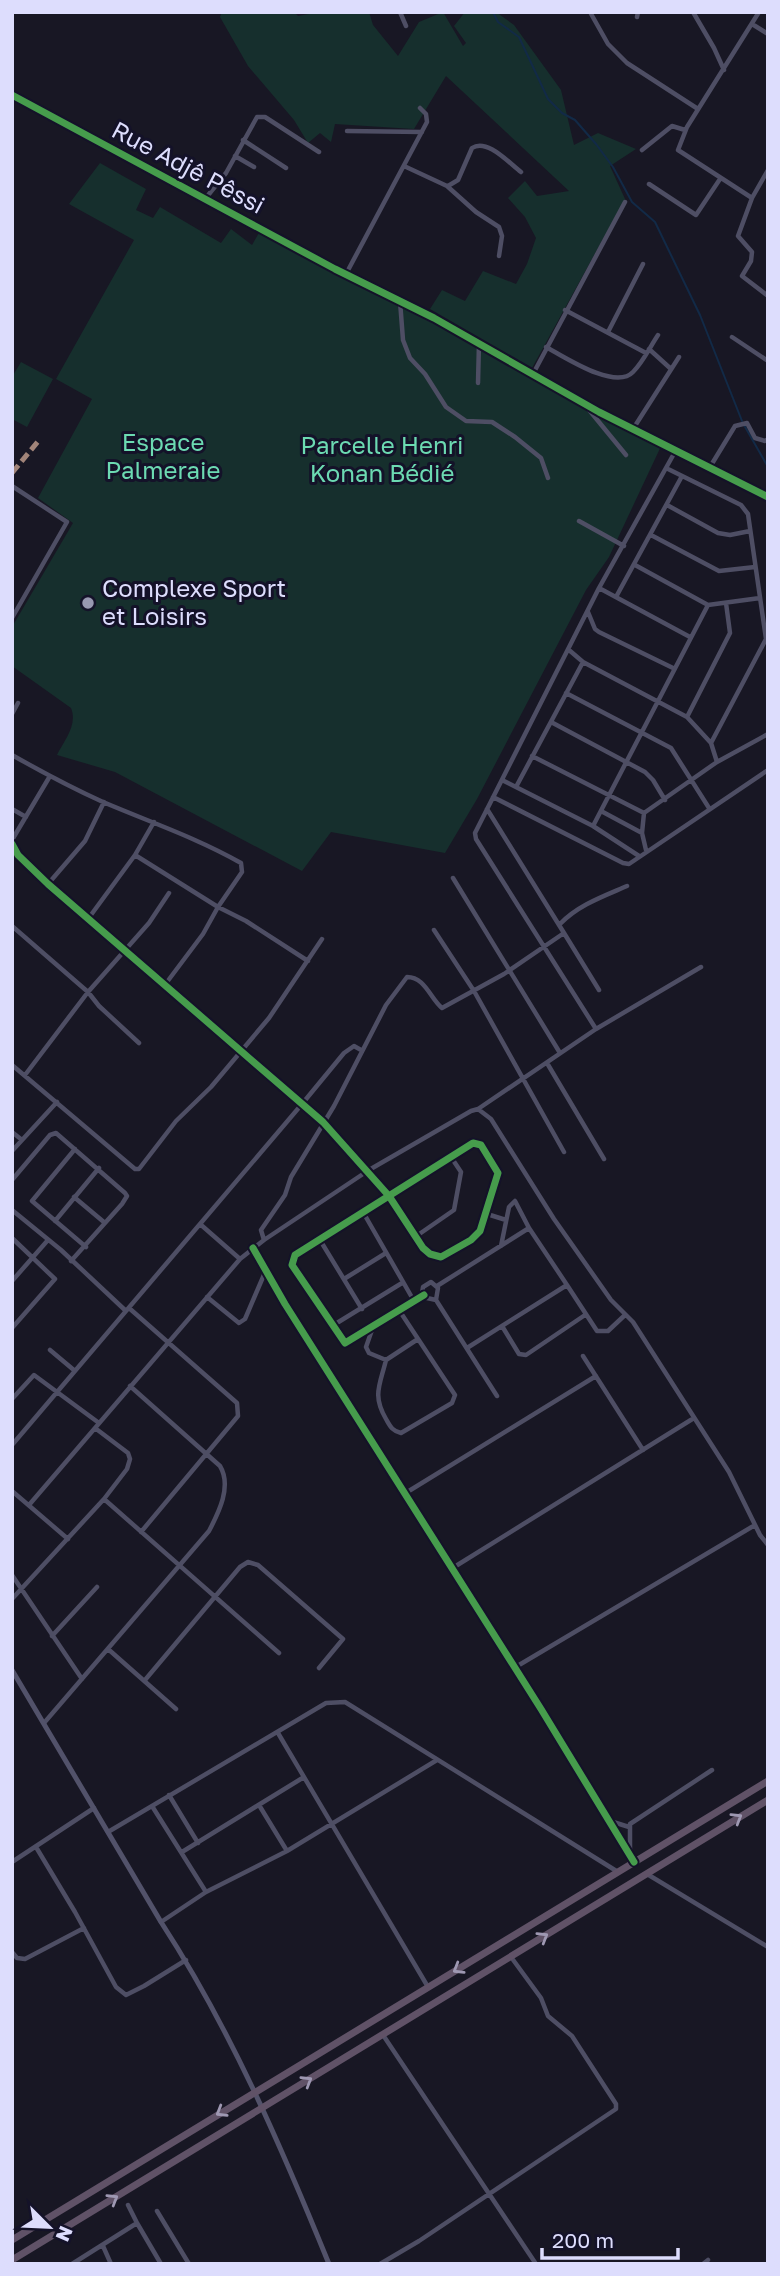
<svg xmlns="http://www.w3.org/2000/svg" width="780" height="2276" font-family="'Golos Text',sans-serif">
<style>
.green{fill:#162f2d}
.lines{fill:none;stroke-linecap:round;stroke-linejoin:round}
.stream{stroke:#122a47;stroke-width:2}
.street{stroke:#4e4e64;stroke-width:4.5}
.secondary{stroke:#52526a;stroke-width:5}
.highway{stroke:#605267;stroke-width:7}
.quiet{stroke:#a18479;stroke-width:5;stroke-dasharray:10 5;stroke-linecap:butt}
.cycleway-casing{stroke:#141229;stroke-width:11}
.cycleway{stroke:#469c4c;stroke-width:7}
.oneway{stroke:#9e98b2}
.poi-dot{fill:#9898b1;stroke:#141229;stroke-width:2.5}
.labels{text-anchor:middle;stroke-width:6;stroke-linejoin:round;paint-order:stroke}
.street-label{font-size:24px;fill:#ddddfd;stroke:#141229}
.park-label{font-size:24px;fill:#6cdab2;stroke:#141229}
.poi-label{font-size:24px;fill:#ddddfd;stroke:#141229;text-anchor:start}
</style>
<rect width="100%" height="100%" fill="#181724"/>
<!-- green -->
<path class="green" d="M222 12H294L298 16 319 12H369L373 25 398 56 419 22 443 12 463 46 466 43 454 26 465 12H496L514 25 561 90 574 145 598 133 636 149 610 166 625 199 532 368 430 309 442 290 465 301 483 271 516 284 527 264 536 238 525 217 508 198 525 181 537 196 569 191 446 76 414 129 335 124 331 142 320 133 308 143 294 120 248 66 220 17Z
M100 163 146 189 136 210 153 218 160 207 221 243 231 229 252 245 260 231 344 272 663 442 609 557 586 590 477 799 445 853 331 832 302 871 115 772 57 755C64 741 78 725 71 708L12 666V627L73 523 38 498 92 399 56 379 134 240 69 204Z
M21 362 53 379 27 427 12 419V377Z"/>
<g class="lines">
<!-- stream -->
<path class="stream" d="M493 12 498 22 519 37 548 99 562 113 575 120 596 144 613 167 632 202 655 222 700 315 742 421
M744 425 768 467"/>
<!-- street -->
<path class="street" d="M400 12 406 26
M590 12 608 44 627 63 698 109
M693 12 714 48 724 70
M637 17 638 12
M752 24 768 34
M347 131 422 132
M243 140 286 168
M642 150 672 126 685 130
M235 156 254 167
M404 166 447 186 476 212 499 227 502 236 499 256
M768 170 752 198 738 236 752 252 751 261 742 276 768 296
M649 184 696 215 720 179
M448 186 458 180 472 148C487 138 509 163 521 172
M752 198 678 150 687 127 759 12
M205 199 226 173 257 117H265L319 152
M346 274 427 122 426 114 420 108
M400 301 403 340 410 358 425 374 446 407 466 421 492 422 515 437 541 458 548 478
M565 310 646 353
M608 332 643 264
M732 337 768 361
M546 347C563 356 615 391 633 372 643 362 650 347 658 335
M649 349 671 369
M533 374 625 202
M478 383 479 343
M585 405 626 455
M633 429 679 357
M710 467 735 426 747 423 755 438 765 441 768 439
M666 468 741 505 748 514 766 639 711 743
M12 486 67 522 12 618
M667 505 718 533 730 535 750 531
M579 521 624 546
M651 535 719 571 755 567
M635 565 708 605 760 598
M599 588 690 637
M616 597 682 476
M588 612 595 629 599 632 673 668
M569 650 583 662 687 717 711 743 717 762
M566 693 671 748 709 808
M12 714 18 703
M687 717 730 633 726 603
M551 722 645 772 653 780 665 800
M12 755C42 772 72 788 103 802 150 822 197 838 241 863L242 872 218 907 135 855 154 822
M532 756 644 813
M502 780 593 826 639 856
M516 787 583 662
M493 797 623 863 629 864 768 770
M12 809 26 817
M487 809 564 933
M601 811 642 833
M644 813 717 762 768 734
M644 813 642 833 646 850
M593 826 708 605
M12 840 50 776
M12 844 18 855 48 884 323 1122 389 1196 423 1248 430 1254 441 1257 471 1240 480 1231 498 1173 481 1145 473 1143 295 1255 292 1265 345 1343 424 1295
M453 878 560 1053
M48 884 85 841 104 802
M88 919 135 855
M560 924C578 905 604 896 627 886
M12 926 88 992 99 1006 139 1043
M434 930 474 991 564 1152
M164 986 203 934 218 907 246 921 308 961
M596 1029 476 839 475 833 599 588 676 450
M547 1063 604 1159
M12 1065 135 1169H139L176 1121 211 1087 269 1018 322 939
M25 1075 88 992 149 923 169 893
M478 1109 596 1029 701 967
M12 1132 22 1140
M75 1149 32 1201 86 1247
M12 1151 57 1102
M12 1180 50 1135 56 1133 125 1193 127 1196 122 1204 71 1261
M74 1197 105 1223
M12 1210 61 1250 126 1311
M363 1212 414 1301
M487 1214 506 1220
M55 1221 99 1168
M200 1224 302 1104 344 1053 354 1046 361 1050
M415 1237 454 1210 461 1172 451 1157
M12 1238 55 1279 12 1328
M264 1240 261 1230 285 1195 291 1177 334 1106 386 1005 407 977C425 977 430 998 442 1008L504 974 564 933 599 990
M320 1240 362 1309
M501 1246 509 1207 515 1201 529 1228 567 1285
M253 1248 285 1304 541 1709 634 1862
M344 1279 386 1253
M12 1281 48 1240
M431 1282 438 1288 436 1300 427 1298 422 1293 423 1287Z
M437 1286 529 1228
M207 1297 239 1323 245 1319 266 1270
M436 1300 497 1396
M129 1308 237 1403 238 1416 141 1532
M399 1310 455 1395 452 1403 401 1433C392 1431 390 1426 386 1419 372 1395 380 1385 386 1360L418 1339
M332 1326 402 1283
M502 1326 519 1354 526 1355 585 1315
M373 1327 366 1347 369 1353 386 1360
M467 1348 567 1285 597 1331H608L625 1315
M50 1350 75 1371
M583 1356 643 1450
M12 1399 34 1375 99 1423
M12 1445 200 1224 240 1259
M12 1491 68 1539
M404 1494 596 1376
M104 1499 279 1653
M29 1505 240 1259 264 1240 369 1170 471 1111 478 1109 491 1119 554 1219 611 1300 633 1322 729 1472 760 1535 768 1545
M451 1569 694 1418
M12 1575 82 1679
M12 1599 104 1499 127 1469 130 1459 128 1453 95 1428
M52 1636 97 1587
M108 1649 176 1709
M514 1668 755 1525
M145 1680 240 1567 248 1562 258 1565 343 1639 319 1668
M44 1723 209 1531C219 1512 232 1486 220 1466L130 1386
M278 1733 428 1987
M169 1795 198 1843
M259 1805 287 1851
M152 1806 206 1892
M610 1821 629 1827
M108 1832 326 1703 345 1702 618 1872
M36 1847 75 1912 116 1987 126 1995 144 1986 186 1960
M182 1852 304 1777
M630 1853V1824L712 1770
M12 1862 94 1808
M647 1874 768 1947
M161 1922 206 1892 287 1851 437 1760
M12 1952 17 1958 25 1959 84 1928
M383 2035 536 2264
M157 2211 189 2264
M137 2223 161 2264
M103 2246 111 2264
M72 2264 137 2223 128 2205
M380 2264 419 2241 616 2109V2104L572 2036 548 2016 541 1998 511 1957
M703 2264 708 2260"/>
<!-- secondary -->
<path class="secondary" d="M12 95 335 269 434 318 599 412 768 497
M12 1670 161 1922C230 2028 281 2146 329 2264"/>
<!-- highway -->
<path class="highway" d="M12 2240 768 1781
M12 2260 768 1800"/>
<!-- quiet -->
<path class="quiet" d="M12 473 40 439"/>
<!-- cycleway casing -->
<g class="cycleway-casing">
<path id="cycleway" d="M12 95 335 269 434 318 599 412 768 497
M12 844 18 855 48 884 323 1122 389 1196 423 1248 430 1254 441 1257 471 1240 480 1231 498 1173 481 1145 473 1143 295 1255 292 1265 345 1343 424 1295
M253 1248 285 1304 541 1709 634 1862"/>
</g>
<!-- cycleway -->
<use href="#cycleway" class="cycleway"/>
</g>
<!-- one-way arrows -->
<defs><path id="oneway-chevron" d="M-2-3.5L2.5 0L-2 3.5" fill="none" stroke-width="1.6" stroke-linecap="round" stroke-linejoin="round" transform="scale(1.75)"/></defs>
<g class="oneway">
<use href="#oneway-chevron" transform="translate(737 1818) rotate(-31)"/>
<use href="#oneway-chevron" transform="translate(543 1937) rotate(-31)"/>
<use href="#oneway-chevron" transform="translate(458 1969) rotate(149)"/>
<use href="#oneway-chevron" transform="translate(307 2081) rotate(-31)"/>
<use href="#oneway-chevron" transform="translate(221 2112) rotate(149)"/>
<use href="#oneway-chevron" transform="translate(113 2199) rotate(-31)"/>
</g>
<!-- markers -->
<circle class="poi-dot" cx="88" cy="603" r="7"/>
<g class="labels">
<!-- street labels -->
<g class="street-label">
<text transform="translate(188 168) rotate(28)" y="8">Rue Adjê Pêssi</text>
</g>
<!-- park labels -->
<g class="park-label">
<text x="163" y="451">Espace<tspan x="163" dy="28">Palmeraie</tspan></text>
<text x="382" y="454">Parcelle Henri<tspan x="382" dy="28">Konan Bédié</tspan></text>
</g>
<!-- poi labels -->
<g class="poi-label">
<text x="102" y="597">Complexe Sport<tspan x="102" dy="28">et Loisirs</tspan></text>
</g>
</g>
<!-- border -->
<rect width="780" height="2276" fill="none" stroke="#ddddfd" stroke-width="28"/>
<!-- north arrow -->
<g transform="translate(49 2227) rotate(114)" stroke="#141229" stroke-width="5" paint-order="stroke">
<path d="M0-5L12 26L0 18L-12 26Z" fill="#ddddfd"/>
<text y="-10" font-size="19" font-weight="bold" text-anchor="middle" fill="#ddddfd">N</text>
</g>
<!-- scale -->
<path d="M542 2248v10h136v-10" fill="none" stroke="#ddddfd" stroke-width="3.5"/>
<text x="552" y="2248" font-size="21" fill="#ddddfd" stroke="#141229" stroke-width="5" paint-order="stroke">200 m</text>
</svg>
